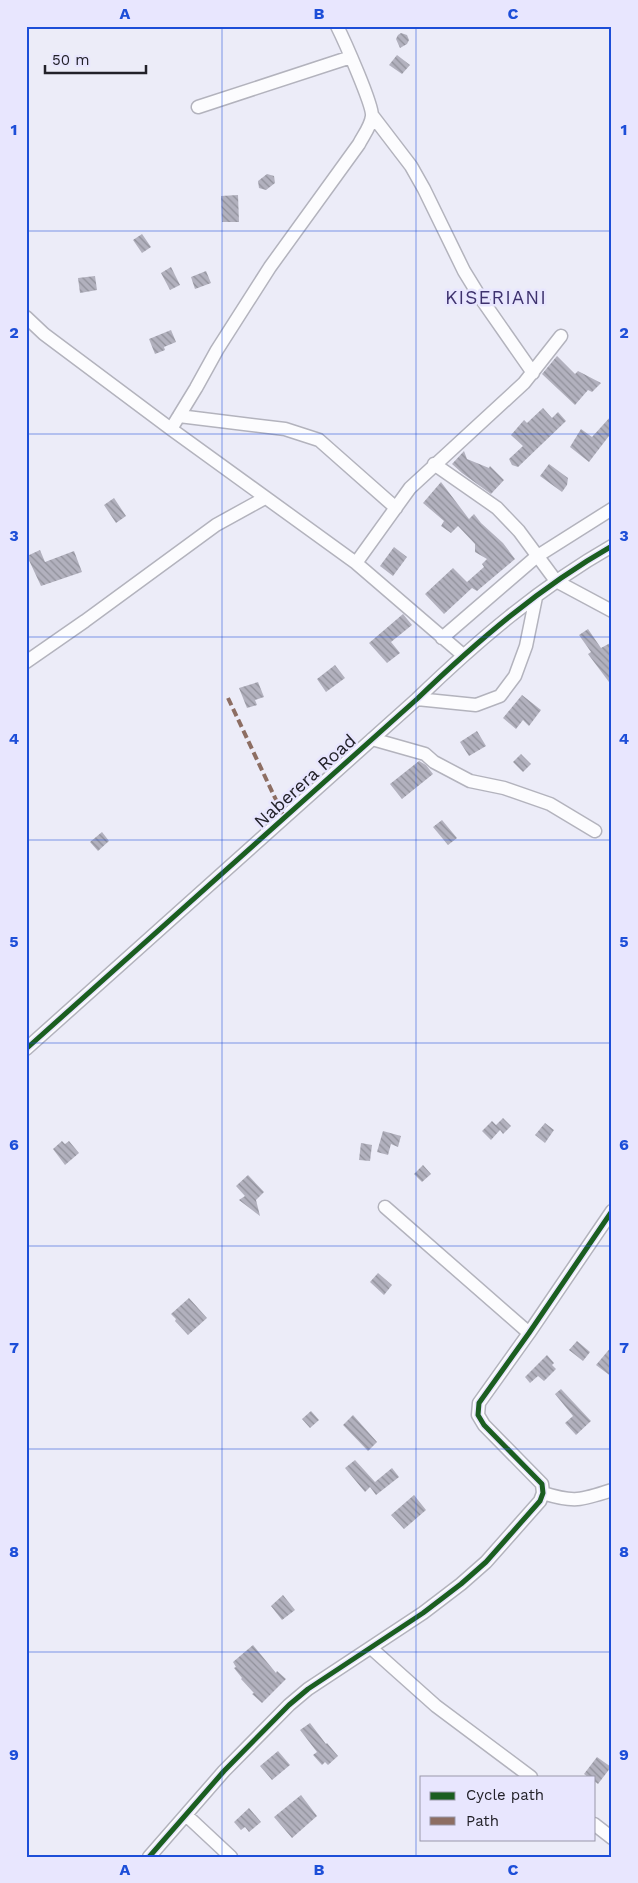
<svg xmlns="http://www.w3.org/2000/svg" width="638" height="1883" font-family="'Work Sans',sans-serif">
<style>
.building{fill:url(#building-back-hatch)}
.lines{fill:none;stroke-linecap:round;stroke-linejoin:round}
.minor-casing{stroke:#b3b3bd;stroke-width:15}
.minor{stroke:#fcfcfe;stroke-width:12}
.quiet{stroke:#8d6e63;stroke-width:4;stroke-dasharray:8 4;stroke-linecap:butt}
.cycleway-casing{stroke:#e8e6fe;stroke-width:8}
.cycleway{stroke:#1b5e20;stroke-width:5}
.grid{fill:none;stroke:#1d4ed8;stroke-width:1;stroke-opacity:0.55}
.labels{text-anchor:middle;stroke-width:5;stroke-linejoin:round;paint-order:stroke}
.street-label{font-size:18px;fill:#222129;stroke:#e8e6fe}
.neighbourhood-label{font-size:19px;letter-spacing:1px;fill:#3e326e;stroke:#e8e6fe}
.neatline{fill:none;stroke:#1d4ed8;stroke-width:2}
.grid-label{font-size:16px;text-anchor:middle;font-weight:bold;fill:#1d4ed8}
</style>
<defs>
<pattern id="building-back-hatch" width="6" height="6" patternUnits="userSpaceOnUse" patternTransform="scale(1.25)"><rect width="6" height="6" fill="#b2b1be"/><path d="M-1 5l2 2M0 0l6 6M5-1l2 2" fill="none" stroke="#90909a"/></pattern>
</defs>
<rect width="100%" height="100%" fill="#ececf8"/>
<!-- building -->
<path class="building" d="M401 33 407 35 409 40 407 44 400 48 396 39 398 35Z
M397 55 410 65 402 74 389 65Z
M267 174 274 176 275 183 266 190 259 188 258 181Z
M238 195 239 222H222L221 196Z
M142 234 151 247 142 253 133 240Z
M171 267 180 285 170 290 161 273Z
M206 271 211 283 195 289 191 277Z
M95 276 97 290 80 293 78 278Z
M171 330 176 342 164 347 165 350 155 354 149 339Z
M557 356 575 374 578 371 601 383 592 392 588 390 575 405 542 374Z
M543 408 552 418 558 412 566 421 518 467 512 465 509 459 523 446 511 435 524 420 527 423Z
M612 415V432L589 462 570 447 581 429 592 437Z
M464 451 467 459 489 468 490 466 504 480 491 494 462 473 452 464Z
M549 464 568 478 567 485 562 492 540 476Z
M441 482 469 519 474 514 481 523 503 543 515 559 477 591 472 588 444 614 425 594 453 568 467 582 484 567 482 564 487 559 475 552V544L458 526 451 533 441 526 444 521 423 503Z
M114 498 126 516 116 523 104 505Z
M394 547 407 557 393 576 380 566Z
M40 550 45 562 74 551 82 572 41 586 27 556Z
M403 614 412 625 391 642 400 653 387 663 369 643Z
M588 629 601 648 612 642V686L588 654 591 652 579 635Z
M335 665 345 678 326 692 317 679Z
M258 682 264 697 255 700 257 705 247 708 239 688Z
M522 695 541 710 529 726 523 720 516 729 503 718Z
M477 731 486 746 469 756 460 742Z
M521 754 531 764 523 772 513 762Z
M419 761 426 765 433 774 402 799 390 784Z
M442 820 457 838 448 845 433 827Z
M102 832 109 841 98 851 90 842Z
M503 1118 511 1126 503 1134 500 1130 491 1140 482 1131 492 1121 496 1125Z
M545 1123 554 1130 545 1143 535 1135Z
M383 1131 401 1136 398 1147 391 1144 388 1155 377 1152Z
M62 1141 65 1144 69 1141 79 1153 65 1165 53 1149Z
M361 1143 372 1145 370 1161 359 1160Z
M423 1165 431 1174 422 1182 414 1174Z
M248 1175 264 1192 256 1200 260 1216 239 1200 245 1196 236 1186Z
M378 1273 392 1285 384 1295 370 1282Z
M189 1298 207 1318 188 1335 175 1321 176 1319 171 1314Z
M577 1341 590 1352 583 1361 569 1350Z
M612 1346V1377L596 1365Z
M547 1355 554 1363 552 1365 556 1369 544 1381 538 1376 530 1383 525 1377Z
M561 1389 591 1421 576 1435 565 1423 573 1416 555 1394Z
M311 1411 319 1420 310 1428 302 1419Z
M353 1415 377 1442 368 1451 343 1425Z
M355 1460 375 1482 392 1468 399 1477 376 1495 370 1487 365 1492 345 1468Z
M414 1495 426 1510 404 1529 391 1515Z
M283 1595 295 1610 282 1620 271 1606Z
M253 1645 276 1673 277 1671 286 1679 262 1703 252 1694 254 1693 241 1679 242 1678 234 1668 236 1667 233 1662Z
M310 1723 326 1744 327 1743 338 1756 328 1765 325 1762 322 1765 313 1755 317 1752 300 1730Z
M278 1751 290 1765 272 1780 260 1766Z
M597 1757 611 1767 598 1784 594 1781V1777H588L584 1774Z
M301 1795 317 1816 292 1838 274 1817Z
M249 1808 261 1822 249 1832 245 1827 241 1830 234 1822Z"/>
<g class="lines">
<!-- minor casing -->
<g class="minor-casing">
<path id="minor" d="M198 107 351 57
M372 115 411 166 424 189 464 271 480 297 533 373
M26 317 44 334 171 429 356 563 463 655
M179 416 285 429 319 440 396 508
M171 429 196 388 217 350 270 267 359 144C363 136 371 126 372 116 373 105 344 40 337 26
M434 464 497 508 519 531 556 581 612 611
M356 563 410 488 524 383 561 336
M442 638 536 557 612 509
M26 662 85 621 216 525 265 498
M417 699 476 705 500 696 515 676 526 646 536 597
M372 739 425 754 434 762 470 781 504 788 550 804 595 831
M26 1049 417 699C476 642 540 587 612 546
M385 1207 529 1333
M543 1493C574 1503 582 1500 612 1490
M371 1648 436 1706 531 1777
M186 1815 231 1857
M594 1824 612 1838
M149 1857 224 1771 289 1705 308 1689 423 1613 461 1584 486 1562 540 1501 543 1493 542 1484 484 1425 478 1415 479 1403 529 1333 612 1211"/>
</g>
<!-- minor -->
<use href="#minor" class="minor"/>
<!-- quiet -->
<path class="quiet" d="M228 698 284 817"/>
<!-- cycleway casing -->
<g class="cycleway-casing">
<path id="cycleway" d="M26 1049 417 699C476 642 540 587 612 546
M149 1857 224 1771 289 1705 308 1689 423 1613 461 1584 486 1562 540 1501 543 1493 542 1484 484 1425 478 1415 479 1403 529 1333 612 1211"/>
</g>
<!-- cycleway -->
<use href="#cycleway" class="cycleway"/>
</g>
<!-- grid -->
<path class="grid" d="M222 26V1857M416 26V1857M26 231H612M26 434H612M26 637H612M26 840H612M26 1043H612M26 1246H612M26 1449H612M26 1652H612"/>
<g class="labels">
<!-- street labels -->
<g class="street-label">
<text transform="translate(305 781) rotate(-42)" y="6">Naberera Road</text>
</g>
<!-- neighbourhood labels -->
<g class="neighbourhood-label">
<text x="496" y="304">KISERIANI</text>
</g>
</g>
<!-- border -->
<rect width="638" height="1883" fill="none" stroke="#e8e6fe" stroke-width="55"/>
<!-- legend -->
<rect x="420" y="1776" width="175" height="65" fill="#e8e6fe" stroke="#9997a9"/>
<rect x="430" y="1792" width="25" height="8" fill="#1b5e20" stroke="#9997a9"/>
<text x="466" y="1800" font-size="15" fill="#222129">Cycle path</text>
<rect x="430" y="1817" width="25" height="8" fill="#8d6e63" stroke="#9997a9"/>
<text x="466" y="1826" font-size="15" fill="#222129">Path</text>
<!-- scale -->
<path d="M45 65v8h101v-8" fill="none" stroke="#222129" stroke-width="2.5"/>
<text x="52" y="65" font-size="15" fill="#222129" stroke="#e8e6fe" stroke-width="4" paint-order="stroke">50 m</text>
<rect x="28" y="28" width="582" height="1828" class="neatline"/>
<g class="grid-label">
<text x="125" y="19">A</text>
<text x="319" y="19">B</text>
<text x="513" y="19">C</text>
<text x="14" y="135">1</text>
<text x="624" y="135">1</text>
<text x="14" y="338">2</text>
<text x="624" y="338">2</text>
<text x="14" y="541">3</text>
<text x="624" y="541">3</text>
<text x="14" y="744">4</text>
<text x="624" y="744">4</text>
<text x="14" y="947">5</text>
<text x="624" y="947">5</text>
<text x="14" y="1150">6</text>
<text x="624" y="1150">6</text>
<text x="14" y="1353">7</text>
<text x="624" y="1353">7</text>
<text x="14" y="1557">8</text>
<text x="624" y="1557">8</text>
<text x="14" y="1760">9</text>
<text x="624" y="1760">9</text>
<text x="125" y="1875">A</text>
<text x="319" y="1875">B</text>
<text x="513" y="1875">C</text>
</g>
</svg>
